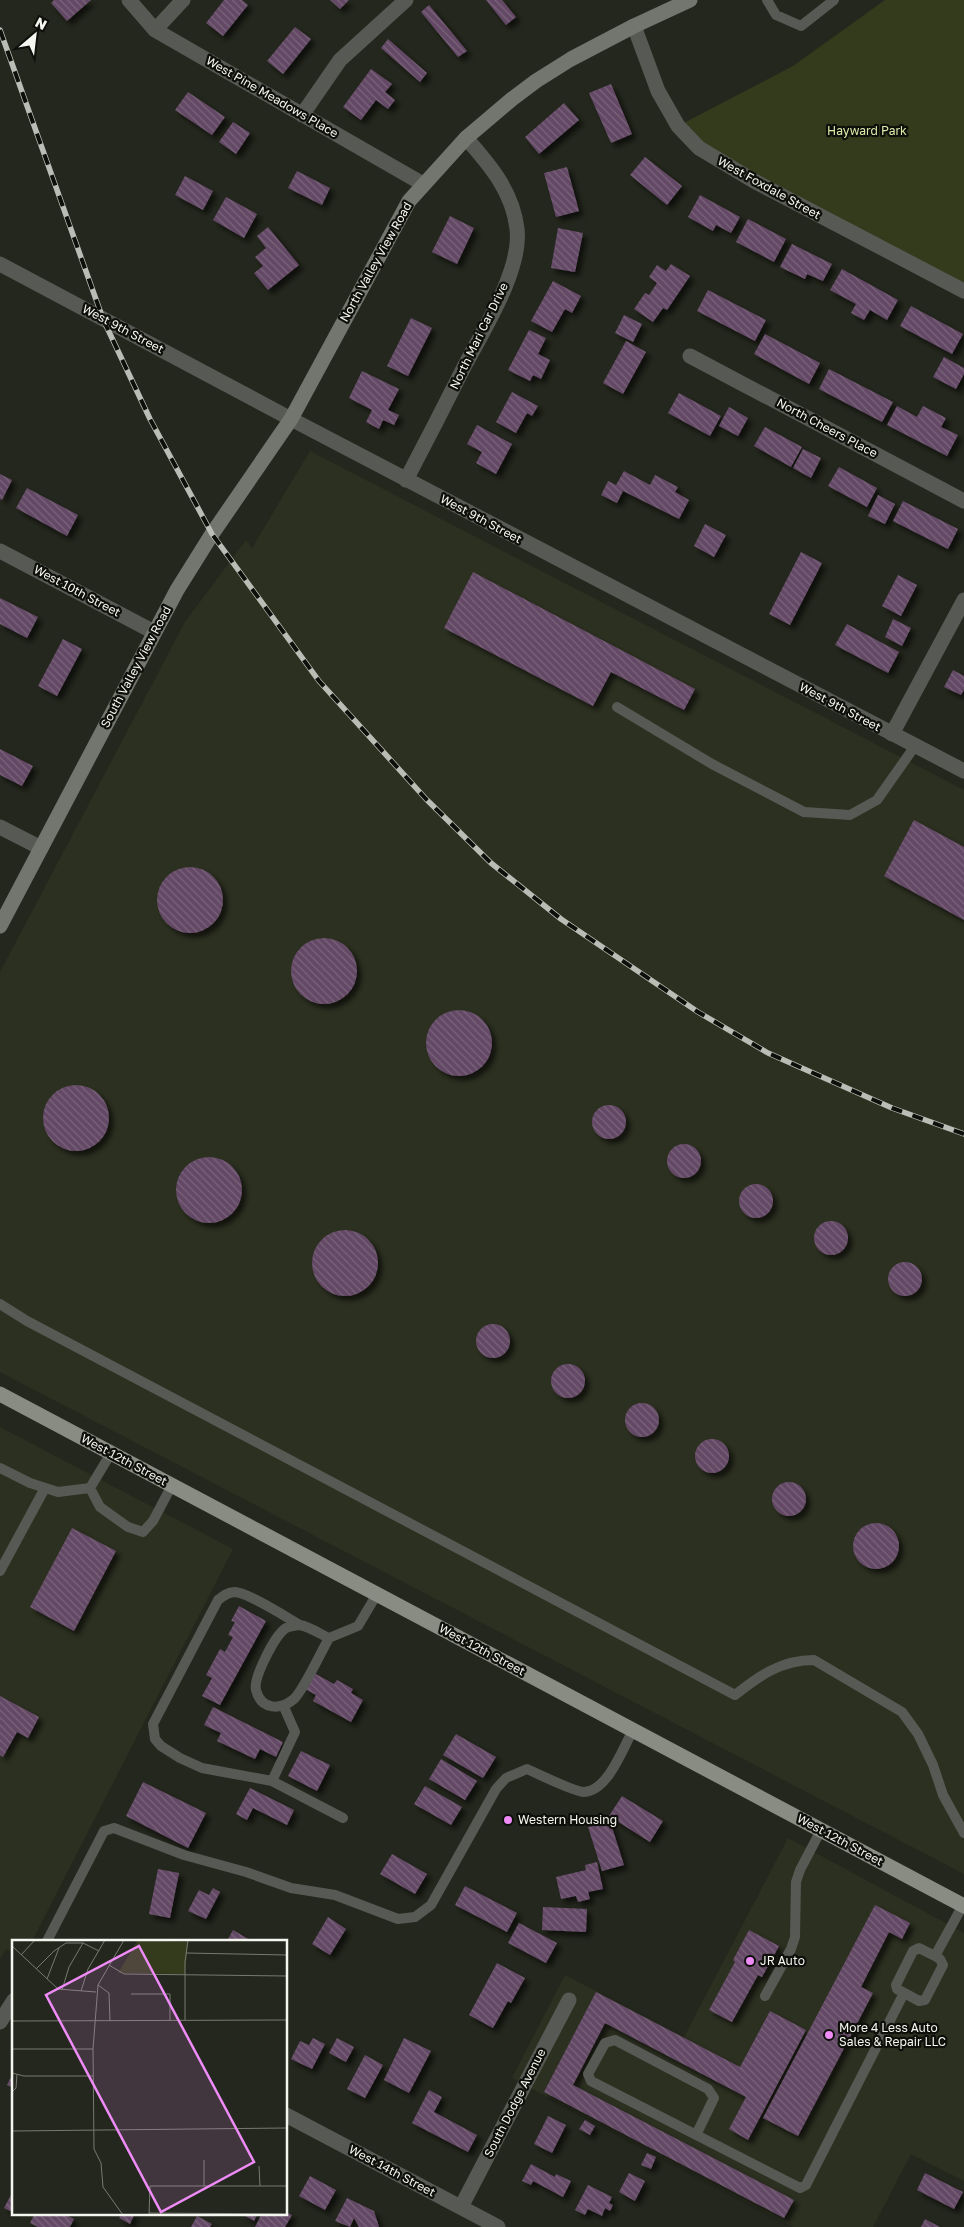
<svg xmlns="http://www.w3.org/2000/svg" width="964" height="2227" font-family="'Golos Text',sans-serif">
<style>
.built{fill:#2c3020}
.green{fill:#343b1c}
.building{fill:url(#building-back-hatch);filter:url(#shadow)}
.lines{fill:none;stroke-linecap:round;stroke-linejoin:round}
.lane{stroke:#575954;stroke-width:10}
.street{stroke:#575954;stroke-width:15}
.secondary{stroke:#73766e;stroke-width:15}
.primary{stroke:#898c82;stroke-width:15}
.rail-casing{stroke:#babdb5;stroke-width:5.5}
.rail{stroke:#0e0f0b;stroke-width:4;stroke-dasharray:11;stroke-linecap:butt}
.poi-dot{fill:#ee8bf7;stroke:#0e0f0b;stroke-width:2}
.labels{text-anchor:middle;stroke-width:4.5;stroke-linejoin:round;paint-order:stroke}
.street-label{font-size:12px;fill:#f4f6ef;stroke:#0e0f0b}
.park-label{font-size:12px;fill:#daeaa9;stroke:#0e0f0b}
.poi-label{font-size:12px;fill:#f4f6ef;stroke:#0e0f0b;text-anchor:start}
.inset-road{fill:none;stroke:#777a71;stroke-width:1}
.view{fill:#ee8bf7;fill-opacity:0.15;stroke:#ee8bf7;stroke-width:2.5}
.inset-edge{fill:none;stroke:#f4f6ef;stroke-width:2.5}
</style>
<defs>
<pattern id="building-back-hatch" width="6" height="6" patternUnits="userSpaceOnUse" patternTransform="scale(1.25)"><rect width="6" height="6" fill="#634965"/><path d="M-1 5l2 2M0 0l6 6M5-1l2 2" fill="none" stroke="#7a647b"/></pattern>
<filter id="shadow"><feDropShadow dx="4.5" dy="4.5" stdDeviation="2.5" flood-color="#0009"/></filter>
</defs>
<rect width="100%" height="100%" fill="#24271d"/>
<!-- built -->
<path class="built" d="M310 451 964 790V1874L0 1372V972L185 622 246 540 252 548Z
M0 1427 233 1549 32 1941H14V1953L6 1949 0 1959Z
M788 1838 964 1933V2181L911 2154 873 2227H793L512 2078 565 1975 684 2037Z"/>
<!-- green -->
<path class="green" d="M885 0H964V291L723 164 678 126 793 66Z"/>
<!-- building -->
<path class="building" d="M54 0H91L67 21 51 3Z
M224 0H242L248 5 223 36 206 23Z
M330 0H349L340 9Z
M486 0H502L516 17 506 25Z
M429 5 467 51 458 57 421 12Z
M295 27 311 39 283 74 267 61Z
M388 39 427 73 420 82 381 48Z
M371 69 392 84 385 92 395 100 388 109 376 100 361 120 343 107Z
M611 84 632 134 611 143 589 93Z
M188 92 225 117 212 135 175 110Z
M564 103 579 120 539 154 525 137Z
M233 122 250 133 236 154 219 142Z
M645 157 682 186 667 205 630 175Z
M567 167 579 211 556 217 544 173Z
M297 171 330 188 322 205 288 188Z
M185 176 213 191 203 210 175 195Z
M700 195 740 217 731 233 716 225 713 231 688 217Z
M226 197 257 214 244 238 213 220Z
M450 216 474 228 457 264 432 252Z
M748 219 786 239 774 262 736 242Z
M268 227 299 265 268 290 254 273 263 266 255 257 266 248 257 236Z
M558 228 583 233 575 272 551 268Z
M792 244 832 264 823 281 807 274 805 279 780 267Z
M671 264 690 276 667 310 663 308 653 322 634 309 645 293 649 295 657 283 649 277 657 265 666 271Z
M842 269 898 300 887 320 870 310 864 320 851 313 856 304 830 290Z
M553 281 581 296 572 313 565 309 552 332 531 321Z
M708 290 766 320 755 341 697 311Z
M911 306 963 334 952 354 900 326Z
M624 315 642 324 633 342 615 333Z
M411 318 432 328 408 376 387 366Z
M529 330 546 338 538 354 550 360 541 379 533 375 530 381 508 370Z
M765 334 820 363 809 384 754 354Z
M626 341 646 352 623 394 603 383Z
M944 357 964 368V374L956 389 933 377Z
M829 369 893 402 882 422 819 389Z
M362 371 399 389 388 410 399 415 394 425 383 420 379 429 366 422 372 410 349 398Z
M512 392 538 406 532 416 527 413 516 433 496 422Z
M679 393 721 416 710 436 668 413Z
M897 406 917 417 923 406 946 418 941 427 958 435 947 456 887 425Z
M729 407 748 418 738 436 719 426Z
M477 425 512 444 496 474 476 463 482 452 467 444Z
M765 427 802 447 791 467 754 446Z
M803 449 821 458 811 478 793 468Z
M839 467 877 488 867 507 828 486Z
M624 471 650 485 655 475 678 487 675 492 689 500 679 519 623 491 617 503 601 495 608 481 616 485Z
M0 474 12 480 2 500 0 499Z
M27 488 78 515 67 536 16 508Z
M878 495 895 504 885 524 868 516Z
M903 501 958 529 948 549 893 521Z
M705 524 726 535 714 557 694 546Z
M801 552 822 563 790 625 769 614Z
M473 572 695 689 684 710 611 672 593 706 444 628Z
M898 575 917 585 901 616 882 606Z
M0 598 38 617 27 638 0 624Z
M893 619 911 628 902 646 885 637Z
M847 624 899 652 888 673 835 645Z
M63 639 82 649 57 696 38 686Z
M953 670 964 676V690L961 695 944 687Z
M0 749 33 766 22 786 0 775Z
M914 820 964 847V920L884 876Z
M157 900a33 33 0 1 1 66 0a33 33 0 1 1-66 0Z
M291 971a33 33 0 1 1 66 0a33 33 0 1 1-66 0Z
M426 1043a33 33 0 1 1 66 0a33 33 0 1 1-66 0Z
M43 1118a33 33 0 1 1 66 0a33 33 0 1 1-66 0Z
M592 1122a17 17 0 1 1 34 0a17 17 0 1 1-34 0Z
M667 1161a17 17 0 1 1 34 0a17 17 0 1 1-34 0Z
M176 1190a33 33 0 1 1 66 0a33 33 0 1 1-66 0Z
M739 1201a17 17 0 1 1 34 0a17 17 0 1 1-34 0Z
M814 1238a17 17 0 1 1 34 0a17 17 0 1 1-34 0Z
M312 1263a33 33 0 1 1 66 0a33 33 0 1 1-66 0Z
M888 1279a17 17 0 1 1 34 0a17 17 0 1 1-34 0Z
M476 1341a17 17 0 1 1 34 0a17 17 0 1 1-34 0Z
M551 1381a17 17 0 1 1 34 0a17 17 0 1 1-34 0Z
M625 1420a17 17 0 1 1 34 0a17 17 0 1 1-34 0Z
M695 1456a17 17 0 1 1 34 0a17 17 0 1 1-34 0Z
M772 1499a17 17 0 1 1 34 0a17 17 0 1 1-34 0Z
M853 1546a23 23 0 1 1 46 0a23 23 0 1 1-46 0Z
M72 1528 116 1551 74 1631 30 1607Z
M239 1606 266 1621 220 1705 202 1696 212 1678 206 1675 220 1649 225 1652 233 1637 228 1635 235 1622 231 1621Z
M314 1673 334 1684 337 1680 353 1689 351 1693 363 1700 351 1722 313 1701 316 1695 305 1689Z
M0 1696 39 1717 28 1738 17 1732 3 1757 0 1755Z
M213 1707 283 1742 276 1757 260 1749 255 1759 217 1741 221 1733 204 1725Z
M456 1734 496 1757 483 1778 443 1755Z
M301 1751 330 1765 317 1791 288 1776Z
M441 1759 477 1781 465 1800 429 1779Z
M143 1782 206 1813 188 1848 126 1816Z
M425 1786 462 1807 451 1825 414 1804Z
M250 1788 294 1810 287 1825 253 1808 247 1820 236 1814Z
M622 1796 663 1821 650 1842 609 1816Z
M610 1821 624 1865 602 1871 588 1827Z
M392 1854 427 1874 415 1894 380 1874Z
M597 1862 603 1889 588 1892 590 1899 578 1902 576 1896 561 1899 556 1877 586 1870 585 1865Z
M158 1869 179 1873 170 1918 149 1914Z
M465 1886 517 1913 507 1932 455 1905Z
M213 1888 220 1892 206 1919 188 1911 199 1890 209 1895Z
M875 1905 910 1923 902 1939 889 1932 861 1987 873 1993 798 2136 763 2118Z
M543 1907 587 1909 586 1932 542 1930Z
M328 1917 346 1929 330 1955 312 1944Z
M519 1923 557 1943 546 1963 508 1943Z
M233 1930 252 1941H227Z
M749 1930 779 1946 762 1977 758 1975 732 2022 709 2010 735 1962 733 1960Z
M497 1963 525 1978 511 2003 508 2001 493 2028 469 2015Z
M596 1992 740 2067 770 2011 806 2030 748 2140 729 2129 746 2097 605 2023 573 2085 794 2200 784 2218 544 2092Z
M313 2038 325 2044 312 2069 291 2059 300 2041 309 2045Z
M337 2038 354 2047 346 2062 329 2053Z
M404 2038 431 2051 409 2093 384 2080Z
M365 2055 383 2065 365 2098 347 2089Z
M14 2071V2088L7 2085Z
M429 2090 442 2097 434 2112 477 2135 468 2152 412 2123Z
M548 2116 566 2125 552 2153 534 2144Z
M585 2120 595 2126 590 2135 579 2129Z
M647 2153 656 2157 651 2169 641 2165Z
M531 2164 555 2177 556 2174 571 2181 563 2197 533 2181 531 2185 522 2181Z
M629 2173 645 2181 635 2201 619 2192Z
M925 2173 963 2192 954 2209 917 2190Z
M310 2176 336 2190 325 2210 299 2196Z
M588 2185 612 2197 609 2203 613 2205 610 2211 605 2208 602 2216 588 2209 585 2215 575 2210Z
M14 2189V2213L4 2208Z
M347 2198 374 2211 379 2227H359L354 2218 350 2227 335 2221Z
M286 2212 292 2215 285 2227H255L262 2213Z
M35 2213H62L74 2219 70 2227H38L30 2223Z
M122 2213H135L130 2224 119 2218Z
M240 2213H258L254 2221Z
M197 2216 212 2224 210 2227H191Z
M925 2219 940 2227H921Z"/>
<g class="lines">
<!-- lane -->
<path class="lane" d="M767 0 776 15 801 26 834 0
M617 707 712 764 804 812 850 815 877 800 915 746
M0 1304 27 1321 735 1695C759 1676 781 1660 814 1660L902 1712 918 1734 933 1765 943 1795 964 1833
M0 1468 30 1483 58 1492 90 1488 111 1453
M90 1488 100 1507 128 1527 143 1532 153 1521 172 1485
M0 1571 45 1488
M329 1638C321 1652 305 1687 295 1698 281 1711 261 1710 256 1690 253 1678 275 1635 286 1628 288 1627 297 1625 300 1625 310 1627 320 1634 329 1638L358 1626 377 1594
M284 1707 295 1732 272 1781 343 1818
M272 1781 202 1768 180 1758 161 1746 155 1739 153 1724 218 1600C223 1596 228 1592 235 1592 249 1593 286 1617 300 1625
M47 1941 104 1831 114 1828 184 1855 246 1872 291 1888 335 1895 398 1919 415 1917 431 1905 496 1789 506 1778 527 1769C538 1774 575 1792 584 1792 608 1791 623 1748 633 1730
M935 1956 919 1948 913 1951 896 1985 897 1989 919 2001 925 2000 943 1965 940 1959 935 1956 963 1905
M765 1996 791 1949 795 1937 796 1882 800 1870 821 1830
M696 2135 714 2098 708 2089 615 2040 605 2043 588 2074 591 2081 800 2188 806 2185 904 1993"/>
<!-- street -->
<path class="street" d="M129 0 155 30 423 184
M634 26 658 91 678 126 699 148 754 181 964 291
M155 30 183 0
M302 115 340 60 406 0
M0 264 291 419 964 771
M690 356 964 501
M406 480C426 442 446 403 465 365 484 329 522 269 517 229 513 192 490 165 466 138
M0 551 154 632
M892 734 964 600
M0 827 41 848
M0 2022 14 2000
M286 2115 498 2227
M461 2207 569 2000"/>
<!-- secondary -->
<path class="secondary" d="M0 926 177 590 212 534 291 419 409 201 466 138 512 99 536 81 571 59 634 26 690 0"/>
<!-- primary -->
<path class="primary" d="M0 1394 964 1906"/>
<!-- rail casing -->
<g class="rail-casing">
<path id="rail" d="M0 30 103 319 150 419 212 534 319 681 426 799 491 863 561 919 698 1012 768 1053 892 1108 964 1134"/>
</g>
<!-- rail -->
<use href="#rail" class="rail"/>
</g>
<!-- markers -->
<g class="poi-dot">
<circle cx="508" cy="1820" r="5"/>
<circle cx="750" cy="1961" r="5"/>
<circle cx="829" cy="2035" r="5"/>
</g>
<g class="labels">
<!-- street labels -->
<g class="street-label">
<text transform="translate(272 97) rotate(30)" y="4">West Pine Meadows Place</text>
<text transform="translate(769 188) rotate(29)" y="4">West Foxdale Street</text>
<text transform="translate(376 262) rotate(-61)" y="4">North Valley View Road</text>
<text transform="translate(123 329) rotate(28)" y="4">West 9th Street</text>
<text transform="translate(479 336) rotate(-64)" y="4">North Mari Car Drive</text>
<text transform="translate(827 428) rotate(28)" y="4">North Cheers Place</text>
<text transform="translate(481 519) rotate(28)" y="4">West 9th Street</text>
<text transform="translate(77 591) rotate(28)" y="4">West 10th Street</text>
<text transform="translate(136 667) rotate(-62)" y="4">South Valley View Road</text>
<text transform="translate(840 707) rotate(28)" y="4">West 9th Street</text>
<text transform="translate(124 1460) rotate(28)" y="4">West 12th Street</text>
<text transform="translate(482 1650) rotate(28)" y="4">West 12th Street</text>
<text transform="translate(840 1840) rotate(28)" y="4">West 12th Street</text>
<text transform="translate(515 2103) rotate(-63)" y="4">South Dodge Avenue</text>
<text transform="translate(392 2171) rotate(28)" y="4">West 14th Street</text>
</g>
<!-- park labels -->
<g class="park-label">
<text x="867" y="135">Hayward Park</text>
</g>
<!-- poi labels -->
<g class="poi-label">
<text x="518" y="1824">Western Housing</text>
<text x="760" y="1965">JR Auto</text>
<text x="839" y="2032">More 4 Less Auto<tspan x="839" dy="14">Sales &amp; Repair LLC</tspan></text>
</g>
</g>
<!-- overview -->
<g transform="translate(12 1940)">
<rect width="275" height="275" fill="#24271d"/>
<path d="M126 0 176 2 173 34 106 33Z" fill="#343b1c"/>
<path class="inset-road" d="M0 6 46 49 84 52M174 13 275 15M9 15 23 0M97 25 112 34 275 36M24 29 42 11 54 3H71L87 11M35 39 47 8M86 45 97 53 98 81M50 50 57 27 71 3M69 51 76 29 93 0M119 54H158V81M173 80V22L176 0M0 81 275 80M0 109H81M0 133 12 136H81M0 152 4 148 5 134M0 191 275 188M192 220V246M247 226 248 246M137 273 275 274M111 275 91 247 89 223 82 209 81 109 86 45 112 0M137 275 138 246H275"/>
<path class="view" d="M127 6 242 222 149 272 34 55Z"/>
<rect width="275" height="275" class="inset-edge"/>
</g>
<!-- north arrow -->
<g transform="translate(35 35) rotate(28)" stroke="#0e0f0b" stroke-width="4" paint-order="stroke">
<path d="M0-4L9 19L0 12L-9 19Z" fill="#f4f6ef"/>
<text y="-8" font-size="14" font-weight="bold" text-anchor="middle" fill="#f4f6ef">N</text>
</g>
</svg>
